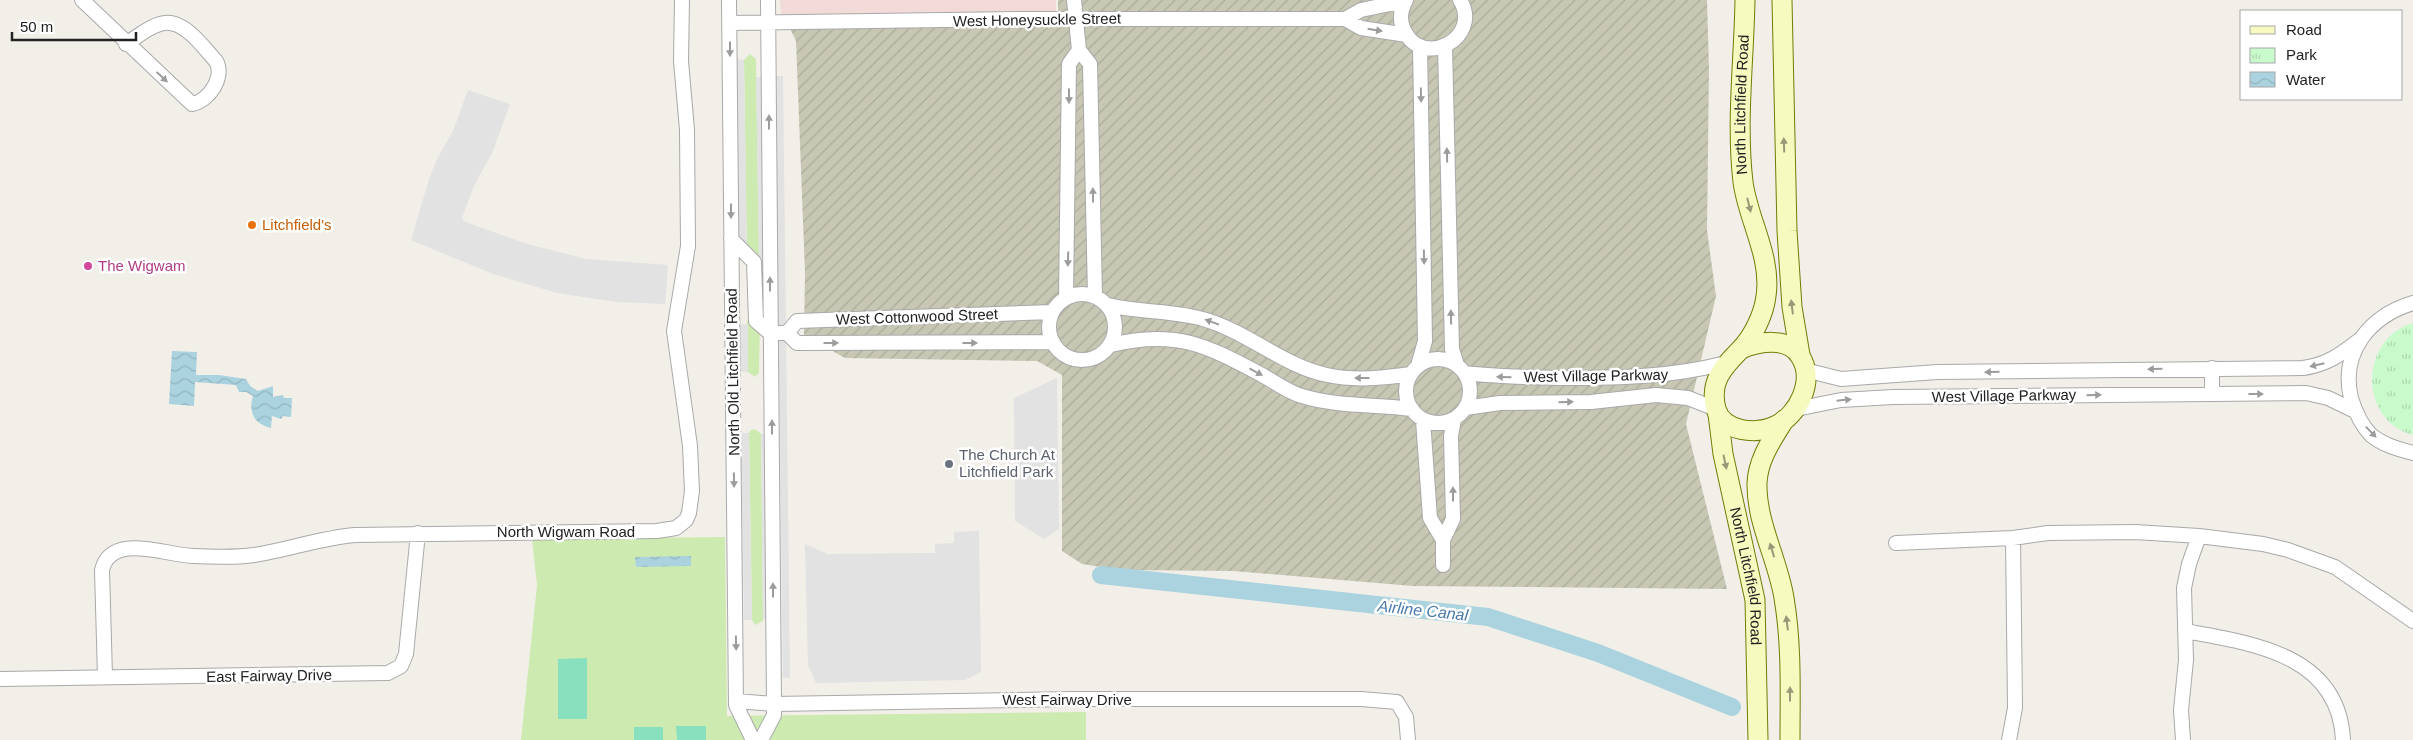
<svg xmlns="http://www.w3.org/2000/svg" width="2413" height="740" font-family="Helvetica,sans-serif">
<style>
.commercial{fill:#f2dad9}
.construction{fill:url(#construction-furrows)}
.grass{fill:#cdebb0}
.park{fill:url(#park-tufts)}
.pitch{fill:#88e0be}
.parking{fill:#e2e2e2}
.water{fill:url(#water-waves)}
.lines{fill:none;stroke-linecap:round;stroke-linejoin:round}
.canal{stroke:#aad3df;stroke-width:18}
.minor-casing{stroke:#a9a9a9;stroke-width:16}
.secondary-casing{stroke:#707d05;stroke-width:21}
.minor{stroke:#fff;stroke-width:14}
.secondary{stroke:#f7fabf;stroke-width:19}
.oneway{fill:#9c9c9c}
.oneway2{fill:#979978}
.food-dot{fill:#e8710a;stroke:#fff;stroke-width:2}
.hotel-dot{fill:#d1479c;stroke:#fff;stroke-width:2}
.worship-dot{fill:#6b7280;stroke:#fff;stroke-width:2}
.labels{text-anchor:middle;stroke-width:5;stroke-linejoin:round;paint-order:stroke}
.street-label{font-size:15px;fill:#222;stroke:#fff}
.food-label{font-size:15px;fill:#c56008;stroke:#fff;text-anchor:start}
.hotel-label{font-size:15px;fill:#b23c85;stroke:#fff;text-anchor:start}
.worship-label{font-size:15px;fill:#5b616d;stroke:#fff;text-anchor:start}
.water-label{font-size:16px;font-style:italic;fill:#4a7aab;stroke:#fff}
</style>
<defs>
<pattern id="construction-furrows" width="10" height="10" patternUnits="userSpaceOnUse" patternTransform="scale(1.25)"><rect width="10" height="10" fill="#c7c7b4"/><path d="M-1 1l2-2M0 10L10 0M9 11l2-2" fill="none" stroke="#abab9a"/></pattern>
<pattern id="park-tufts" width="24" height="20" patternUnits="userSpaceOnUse" patternTransform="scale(1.25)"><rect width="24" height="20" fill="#c8facc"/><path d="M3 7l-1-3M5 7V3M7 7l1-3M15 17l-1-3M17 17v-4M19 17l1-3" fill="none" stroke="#acd6af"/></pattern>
<pattern id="water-waves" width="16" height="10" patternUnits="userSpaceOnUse" patternTransform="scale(1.25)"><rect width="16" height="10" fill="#aad3df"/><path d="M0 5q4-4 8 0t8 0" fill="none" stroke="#92b5bf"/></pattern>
</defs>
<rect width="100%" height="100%" fill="#f2efe9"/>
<!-- commercial -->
<path class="commercial" d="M780 0H1056V11L781 15Z"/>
<!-- construction -->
<path class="construction" d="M1058 0H1707L1709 69 1707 230 1716 296 1686 424 1727 589 1413 586 1233 571 1121 570 1082 564 1062 551V375L1037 361 845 358 804 335 805 273 796 41 785 18 1058 12Z"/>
<!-- grass -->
<path class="grass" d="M750 54 756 59 759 258H747L744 60Z
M749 317 760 322 759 373 755 377 748 372 747 321Z
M755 429 761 434 763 621 755 625 752 620 749 433 751 430Z
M725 537 727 716 1086 712V740H521L537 585 532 539Z"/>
<!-- park -->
<path class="park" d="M2413 323V435C2358 421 2359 338 2413 323Z"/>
<!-- pitch -->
<path class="pitch" d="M587 658V719H558V659Z
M676 726H706V740H677Z
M634 727H663V740H634Z"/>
<!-- parking -->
<path class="parking" d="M736 59 744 60 747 258 739 259Z
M775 76H783L790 678H783Z
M756 77H764L767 258H759Z
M468 90 510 104 493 151 474 186 462 218 463 221 527 244 586 259 668 265 665 304 616 302 557 293 493 274 411 240 429 179 438 157 453 131Z
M748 324V372H740L739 325Z
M1057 378 1059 529 1044 539 1015 521 1014 398Z
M741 433H749L752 620H744Z
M761 434H768L771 619H763Z
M979 531 981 672 965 680 816 683 808 665 805 544 828 554 935 553V544L954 543V532Z"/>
<!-- water -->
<path class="water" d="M172 351 197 352 196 375H219L246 379 250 386 258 391 273 386V397L283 395 284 398H292L291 417 283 416 281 419 272 416 271 428C254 424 248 412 253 396L246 392H239L236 385 195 382 194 406 169 404Z
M691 556V566L636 567 635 557Z"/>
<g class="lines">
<!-- canal -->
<path class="canal" d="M1101 575 1488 617 1598 653 1732 707"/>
<!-- minor casing -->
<g class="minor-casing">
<path id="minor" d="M82 0 192 104C209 101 225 77 216 61 203 47 182 16 160 24 148 27 137 37 126 44
M729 0 736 705 753 740
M1074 0 1079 50 1090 64 1095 296
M1406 0C1401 9 1399 20 1404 30 1422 70 1483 38 1460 0
M1345 19 1361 10 1405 1
M730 23 1023 19H1345L1361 28 1407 35
M1445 46 1452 349 1457 365
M731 239 754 262 756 321 770 333
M1049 327a33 33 0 1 1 66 0a33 33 0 1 1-66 0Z
M1066 298 1069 64 1079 50
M2413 303C2370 316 2340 352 2351 398 2355 411 2361 425 2371 435 2383 445 2398 449 2413 453
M1108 305C1141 313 1175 310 1206 320 1247 332 1286 367 1327 375 1355 381 1384 378 1411 374
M770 333H787L797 343 1053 342
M787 333 797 321 1052 312
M1111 345C1175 329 1206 345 1262 375 1275 382 1288 392 1302 396 1338 407 1375 404 1412 409
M1406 391a32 32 0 1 1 64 0a32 32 0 1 1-64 0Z
M1418 366 1425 341 1420 46
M2212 368V394
M1805 370 1841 379 1937 372 2303 368C2326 365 2340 355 2358 341
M1465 373C1498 377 1530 377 1564 378 1619 378 1672 377 1726 363
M1465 408 1500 403 1591 402 1656 395 1688 398 1716 409
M1796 409 1841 400 1893 397 2306 393 2328 398 2355 411
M1423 420 1430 518 1443 540
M1896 543 2013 538 2048 533 2135 532 2199 536 2263 544 2288 550 2335 567 2413 621
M1443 565V540L1453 519 1451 436 1454 419
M2185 631C2251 643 2339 654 2343 740
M105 677 102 570C111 532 165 555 193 556 213 557 234 558 254 555 288 550 320 538 355 535L657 531 676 528 686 520 689 513 692 491 690 446 674 331 688 246 687 130 681 61 682 0
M0 679 388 673 401 666 406 654 418 533
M737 701 774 704 1073 699H1361L1397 702 1406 717 1408 740
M761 740 774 715V704L768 0
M2009 740 2015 708 2013 538
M2183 740 2181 710 2186 660 2184 588 2189 564 2199 536"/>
</g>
<!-- secondary casing -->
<g class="secondary-casing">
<g id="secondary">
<path d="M1782 0 1787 231 1792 307 1800 355"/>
<path id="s1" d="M1741 349C1758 342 1788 336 1800 356 1816 380 1798 416 1775 426 1757 434 1723 433 1716 409 1709 382 1723 367 1740 350 1753 337 1764 314 1766 296 1772 257 1748 220 1743 182 1736 122 1744 60 1745 0"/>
<path id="s2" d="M1718 414 1723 454 1755 600 1758 740"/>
<path d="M1784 420C1772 440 1758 459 1757 483 1756 522 1778 560 1784 598 1792 645 1790 693 1790 740"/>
</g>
</g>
<!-- minor -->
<use href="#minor" class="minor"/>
<!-- secondary -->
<use href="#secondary" class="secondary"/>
</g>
<!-- one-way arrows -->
<defs><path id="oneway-solid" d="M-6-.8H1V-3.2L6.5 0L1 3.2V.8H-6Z" transform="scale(1.25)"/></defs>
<g class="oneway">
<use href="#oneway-solid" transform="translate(1375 30) rotate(9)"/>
<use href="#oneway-solid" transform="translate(730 49) rotate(90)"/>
<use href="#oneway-solid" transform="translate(162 77) rotate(43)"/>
<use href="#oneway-solid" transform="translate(1421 95) rotate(89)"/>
<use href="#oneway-solid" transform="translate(1069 96) rotate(90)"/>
<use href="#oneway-solid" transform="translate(769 122) rotate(-90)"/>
<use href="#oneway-solid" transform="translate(1447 155) rotate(-91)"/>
<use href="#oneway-solid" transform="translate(1093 195) rotate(-91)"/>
<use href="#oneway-solid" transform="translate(731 211) rotate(90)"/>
<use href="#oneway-solid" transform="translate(1424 257) rotate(89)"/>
<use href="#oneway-solid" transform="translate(1068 259) rotate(92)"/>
<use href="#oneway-solid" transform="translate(770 284) rotate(-90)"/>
<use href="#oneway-solid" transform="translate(1451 317) rotate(-91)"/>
<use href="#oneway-solid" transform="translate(1212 322) rotate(-160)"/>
<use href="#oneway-solid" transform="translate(831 343)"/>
<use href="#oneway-solid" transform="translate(970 343)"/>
<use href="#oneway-solid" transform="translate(2317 365) rotate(167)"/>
<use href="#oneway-solid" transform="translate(2155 369) rotate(179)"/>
<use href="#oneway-solid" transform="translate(1256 372) rotate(28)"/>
<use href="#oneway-solid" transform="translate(1992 372) rotate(179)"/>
<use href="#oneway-solid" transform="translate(1504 377) rotate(-179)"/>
<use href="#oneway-solid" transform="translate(1362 378) rotate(180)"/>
<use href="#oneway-solid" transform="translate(2256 394)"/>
<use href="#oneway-solid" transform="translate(2094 395) rotate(-1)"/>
<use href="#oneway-solid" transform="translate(1844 400) rotate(-6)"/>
<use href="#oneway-solid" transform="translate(1566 402) rotate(-1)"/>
<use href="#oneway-solid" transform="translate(772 427) rotate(-90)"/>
<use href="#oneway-solid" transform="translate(2371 432) rotate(46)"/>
<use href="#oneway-solid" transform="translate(734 480) rotate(89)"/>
<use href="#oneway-solid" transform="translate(1453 494) rotate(-90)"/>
<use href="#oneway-solid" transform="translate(773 590) rotate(-90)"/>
<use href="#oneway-solid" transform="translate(736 643) rotate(89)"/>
</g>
<g class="oneway2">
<use href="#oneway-solid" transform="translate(1784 145) rotate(-92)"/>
<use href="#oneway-solid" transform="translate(1749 205) rotate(76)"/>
<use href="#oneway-solid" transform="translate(1792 307) rotate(-97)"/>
<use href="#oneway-solid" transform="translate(1725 462) rotate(78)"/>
<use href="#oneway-solid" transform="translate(1772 550) rotate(-107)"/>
<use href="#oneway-solid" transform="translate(1787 623) rotate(-97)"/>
<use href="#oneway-solid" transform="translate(1790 694) rotate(-90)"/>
</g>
<!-- markers -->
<circle class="food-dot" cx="252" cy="225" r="5"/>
<circle class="hotel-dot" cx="88" cy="266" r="5"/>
<circle class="worship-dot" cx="949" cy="464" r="5"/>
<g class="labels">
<!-- street labels -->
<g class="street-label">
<text transform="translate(1037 20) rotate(-1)" y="5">West Honeysuckle Street</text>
<text dy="5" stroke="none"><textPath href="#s1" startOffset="539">North Litchfield Road</textPath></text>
<text transform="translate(917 317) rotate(-2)" y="5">West Cottonwood Street</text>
<text transform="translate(733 372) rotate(-91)" y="5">North Old Litchfield Road</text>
<text transform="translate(1596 376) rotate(-1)" y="5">West Village Parkway</text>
<text transform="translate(2004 396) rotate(-1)" y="5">West Village Parkway</text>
<text x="566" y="537">North Wigwam Road</text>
<text dy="5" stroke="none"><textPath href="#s2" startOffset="165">North Litchfield Road</textPath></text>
<text transform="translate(269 676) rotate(-1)" y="5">East Fairway Drive</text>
<text x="1067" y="705">West Fairway Drive</text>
</g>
<!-- food labels -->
<g class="food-label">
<text x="262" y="230">Litchfield's</text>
</g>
<!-- hotel labels -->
<g class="hotel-label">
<text x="98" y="271">The Wigwam</text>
</g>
<!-- worship labels -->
<g class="worship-label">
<text x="959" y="460">The Church At<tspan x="959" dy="17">Litchfield Park</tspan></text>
</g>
<!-- water labels -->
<g class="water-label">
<text transform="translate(1423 610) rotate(6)" y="6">Airline Canal</text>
</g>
</g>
<!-- legend -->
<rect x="2240" y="10" width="162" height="90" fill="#ffffff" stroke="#a7a7a7"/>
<rect x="2250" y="26" width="25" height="8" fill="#f7fabf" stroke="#a7a7a7"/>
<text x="2286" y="35" font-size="15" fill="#222222">Road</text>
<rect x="2250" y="48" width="25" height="15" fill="url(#park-tufts)" stroke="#a7a7a7"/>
<text x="2286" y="60" font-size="15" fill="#222222">Park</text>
<rect x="2250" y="72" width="25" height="15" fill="url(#water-waves)" stroke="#a7a7a7"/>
<text x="2286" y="85" font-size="15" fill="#222222">Water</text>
<!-- scale -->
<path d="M12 32v8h124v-8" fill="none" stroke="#222222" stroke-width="2.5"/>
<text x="20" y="32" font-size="15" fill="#222222" stroke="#ffffff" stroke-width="4" paint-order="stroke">50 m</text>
</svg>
